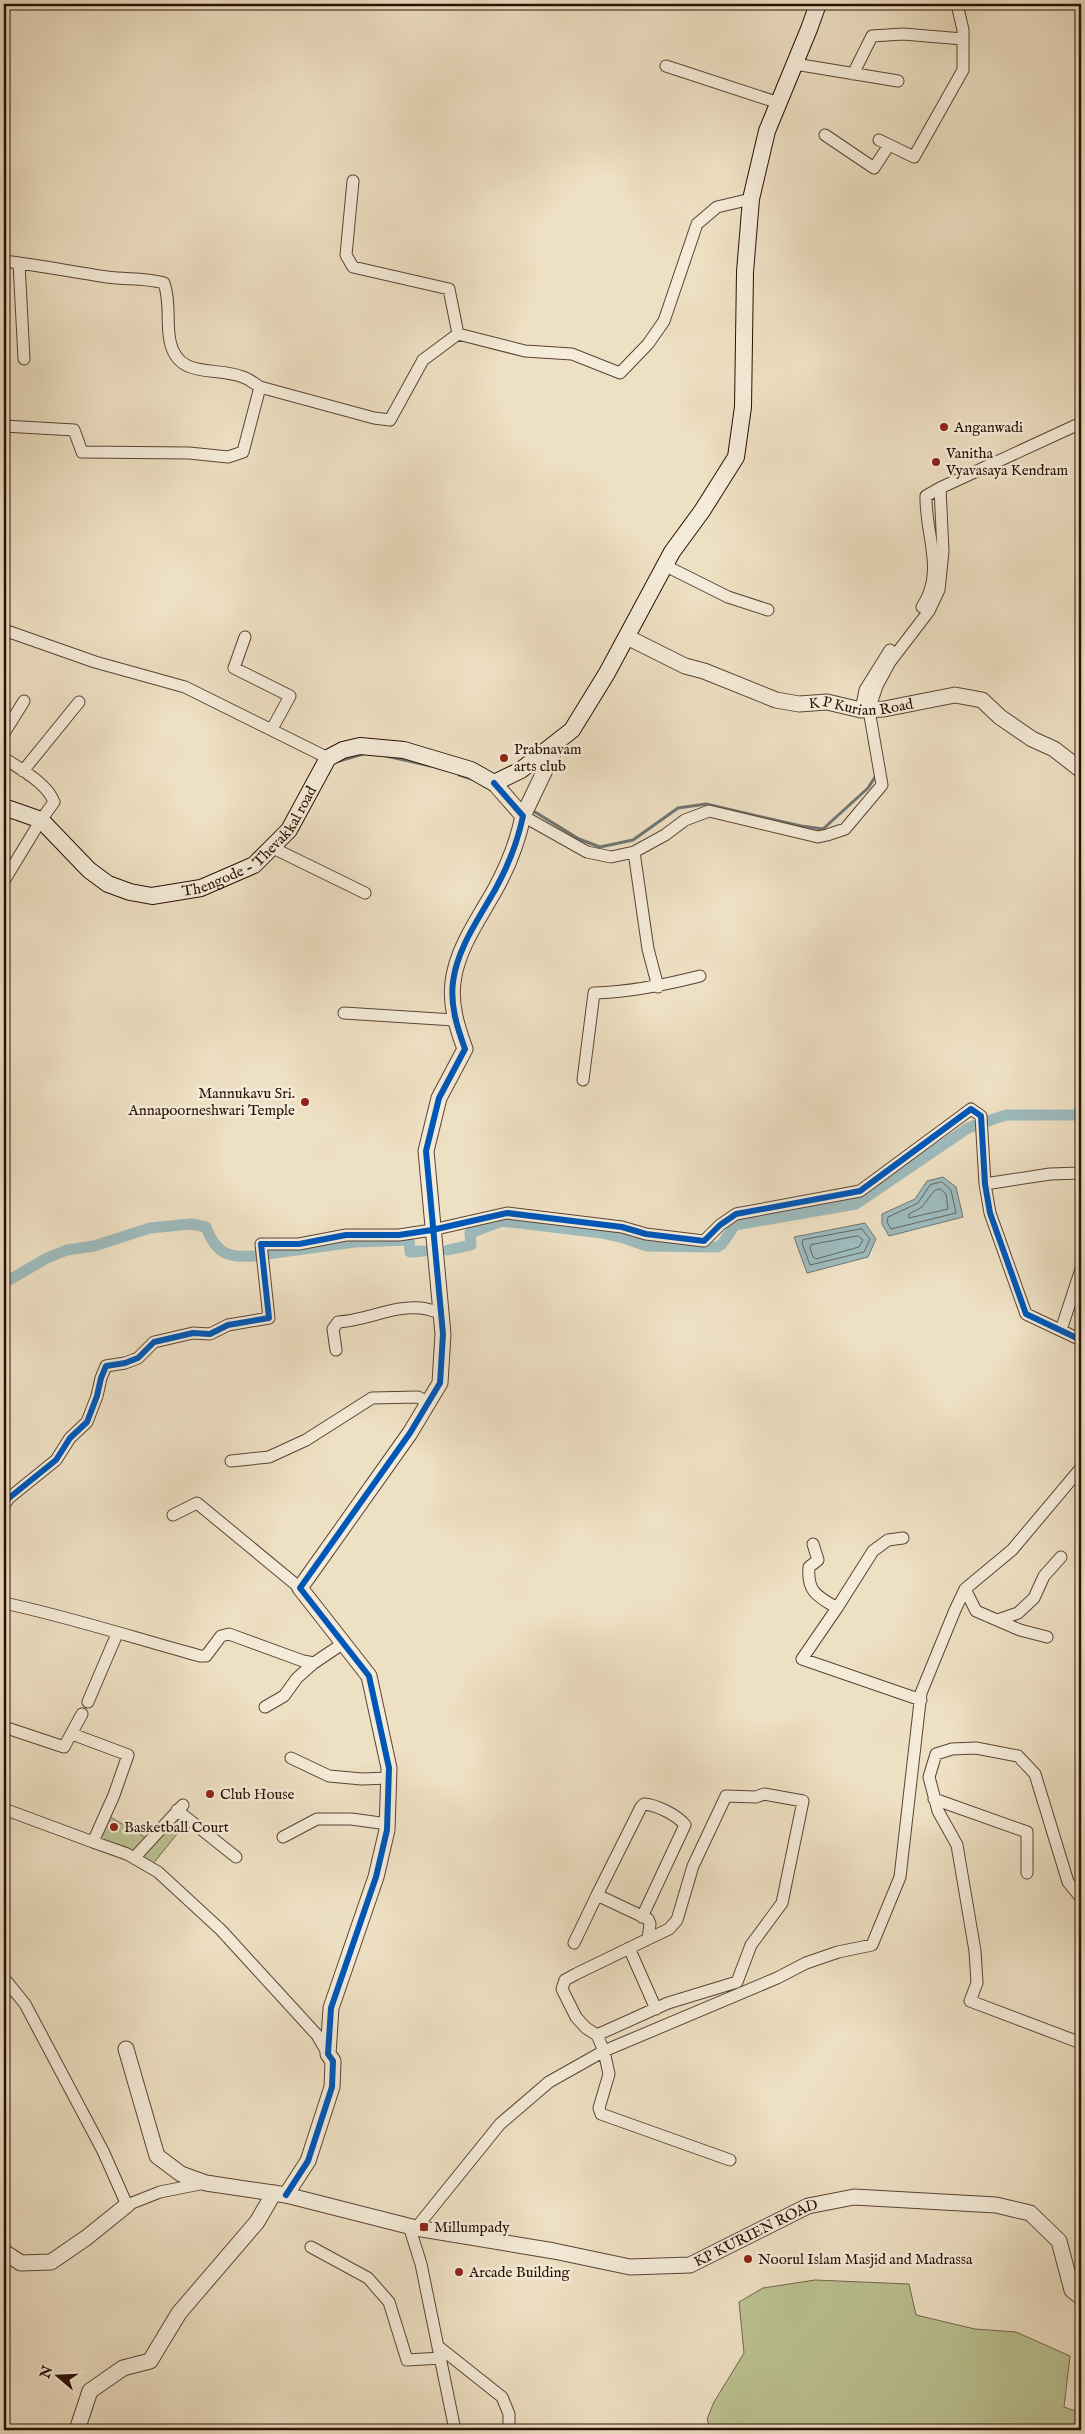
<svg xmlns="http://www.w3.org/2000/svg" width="1085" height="2434" font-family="'IM FELL English',serif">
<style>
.green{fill:#bbc192;stroke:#72684c}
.water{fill:#9dbbbd;stroke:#6f7673}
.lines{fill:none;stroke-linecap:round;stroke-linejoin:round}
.shore{stroke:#646561;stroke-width:1}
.stream{stroke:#6f7673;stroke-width:3}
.canal{stroke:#9dbbbd;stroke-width:11}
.minor-casing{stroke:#5b4334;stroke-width:13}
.tertiary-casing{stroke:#5b4334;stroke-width:17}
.secondary-casing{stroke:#2a0f05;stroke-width:18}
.minor{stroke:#f4ebd8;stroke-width:11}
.tertiary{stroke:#f4ebd8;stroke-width:15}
.secondary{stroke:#f4ebd8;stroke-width:16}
.cycleway-casing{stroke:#f4ebd8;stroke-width:9}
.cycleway{stroke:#0057b8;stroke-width:6}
.poi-dot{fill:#8f2418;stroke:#f4ebd8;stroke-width:2}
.labels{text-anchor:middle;stroke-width:5;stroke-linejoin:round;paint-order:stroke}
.poi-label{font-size:15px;fill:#2a0f05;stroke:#f4ebd8;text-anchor:start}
.street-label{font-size:15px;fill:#2a0f05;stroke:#f4ebd8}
</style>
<rect width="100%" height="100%" fill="#eee0c3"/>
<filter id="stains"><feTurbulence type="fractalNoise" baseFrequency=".004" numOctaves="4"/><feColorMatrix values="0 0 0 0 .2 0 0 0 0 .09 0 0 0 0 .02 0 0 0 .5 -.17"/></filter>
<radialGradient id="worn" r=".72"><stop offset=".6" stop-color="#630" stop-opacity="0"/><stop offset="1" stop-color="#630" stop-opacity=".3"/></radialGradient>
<!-- green -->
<path class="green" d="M107 1815 148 1839 134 1855 93 1842Z
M174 1815 185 1824 152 1865 140 1857Z
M815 2280 909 2284 916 2315 975 2329 1016 2332 1070 2356 1064 2407 1081 2413V2430H711L707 2419 714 2402 744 2353 739 2302 763 2288Z"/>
<!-- water -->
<path class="water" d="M943 1177 956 1187 963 1217 889 1236 882 1224V1214L915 1199 927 1181Z
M865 1223 876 1239 868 1257 807 1273 794 1237Z"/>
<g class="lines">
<!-- shore -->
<path class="shore" d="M942 1182 951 1190 956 1213 891 1229 887 1222 888 1217 918 1203 930 1185Z
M940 1189 946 1194 948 1209 909 1218V1214L922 1207 934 1191Z
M862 1229 870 1239 864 1252 810 1265 802 1243 803 1240Z
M858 1236 863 1240 859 1247 816 1259 813 1257 810 1248 811 1245Z"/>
<!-- stream -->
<path class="stream" d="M386 756 431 766
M336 762 363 754
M459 775 472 779
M535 812 579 839 600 847 633 840 678 808 706 804 801 826 823 829 868 788 877 774"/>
<!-- canal -->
<path class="canal" d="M988 1121 1006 1115H1081
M448 1250 471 1245 470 1233 502 1221 602 1233 621 1237 647 1246 717 1247 722 1244 735 1225 856 1204 968 1128 976 1125
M267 1254 355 1242 409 1240 410 1252 424 1251
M4 1283 47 1258 67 1250 94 1246 150 1228 191 1224 206 1227C216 1254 228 1258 255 1256"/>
<!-- minor casing -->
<g class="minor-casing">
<path id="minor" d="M795 64 898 81
M666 66 779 103
M853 74 872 36 903 34 963 39
M825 135 874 168 889 145
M879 140 914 157 963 70V30L957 4
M353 181 346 255 353 267 449 289 458 334
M4 261C39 265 72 272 107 277 128 280 142 277 164 283 171 303 166 322 170 341 178 380 215 366 243 377 249 379 255 384 260 387L374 418 390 420 423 360 458 334
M19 263 24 359
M458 334 525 351 572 354 620 373 648 344 664 321 697 224 717 207 751 199
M4 426 74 430 82 452 189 453 228 457 243 452 260 387
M666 566 728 597 768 610
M922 607C946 571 925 535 926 496L940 488
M4 630 95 662 185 687 328 758
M245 637 234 668 290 696 272 729
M861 710 865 690 890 650
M4 733 24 701
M4 758C20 769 47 783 54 802L41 820 4 881
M23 771 79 702
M523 816 587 852 611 857 634 852 665 835 685 820 709 811 818 837 827 835 845 829 882 785 869 710 877 686 890 662 929 611 939 590 943 551 940 488 1081 423
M273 848 365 893
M634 852 648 949 658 987
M344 1013 454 1020
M583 1080 594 993C630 992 665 985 700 976
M985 1184 1050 1174 1081 1173
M1061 1330 1081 1269
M336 1350 333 1329 338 1322C366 1321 393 1305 421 1308 428 1309 434 1311 441 1313
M231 1461 269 1457 306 1440 372 1398 418 1397 428 1402
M4 1505 9 1498 56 1460 70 1438 87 1422 97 1396 101 1378 106 1366 125 1363 138 1358 154 1342 193 1333 210 1334 228 1325 269 1318 261 1244H299L346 1235H399L432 1230 507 1213 622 1227 646 1234 704 1241 720 1225 736 1214 860 1191 971 1109 981 1116 985 1184 990 1213 1026 1314 1081 1340
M173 1515 197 1503 300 1588
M813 1544 818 1560 809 1567C807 1592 817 1596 837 1608L802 1659 921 1700
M965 1589 976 1611 1020 1630 1047 1637
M4 1603C70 1617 134 1638 200 1656H206L221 1636 229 1634 303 1661 314 1663 342 1644
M837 1608 873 1551 888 1540 903 1538
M998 1620 1018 1613 1034 1598 1044 1576 1061 1557
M88 1702 117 1634
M265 1707 284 1696 297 1678 314 1663
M4 1727 64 1747 82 1714
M72 1734 128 1755 114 1795 93 1842 127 1854 158 1872 221 1930 317 2035 328 2054
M291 1758 329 1776 362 1779 389 1778
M934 1799 1027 1832V1873
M4 1809 93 1842
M177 1810 236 1857
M283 1837 317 1819H351L388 1824
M134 1858 183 1805
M597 1895 641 1807 644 1804C657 1805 677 1815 685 1825L642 1917
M1081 1898 1068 1882 1035 1774 1018 1756 976 1748 952 1749 936 1754 929 1777 938 1811 957 1845 975 1951 977 1983 970 2001 1081 2043
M574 1943 597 1895 648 1919 650 1924 648 1939 576 1974 565 1980 562 1989 576 2017 586 2028 597 2035 604 2051 609 2074 599 2108 601 2114 730 2160
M629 1948 656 2009
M4 1978 25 2004 103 2151 127 2205 160 2192 205 2183
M597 2035 668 2003 737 1982 751 1945 782 1903 803 1801 764 1794 756 1797 726 1796 693 1866 677 1920 669 1929 648 1939
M409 2226 421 2264 455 2430
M416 2228 500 2124 549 2082 604 2051 777 1978 806 1963 838 1952 872 1945 900 1877 921 1693 955 1610 965 1589 1012 1550 1081 1468
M311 2247 368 2278 389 2302 407 2360 441 2358
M439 2347 502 2397 509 2414V2430"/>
</g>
<!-- tertiary casing -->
<g class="tertiary-casing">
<g id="tertiary">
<path id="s1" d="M627 637 685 666 704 671 776 700 799 704 827 702 861 710 884 709 955 695 982 700 1000 717 1032 739 1054 749 1081 770"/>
<path d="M523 816 558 743"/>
<path id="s2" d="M126 2049 157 2156 181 2174 206 2183 286 2195 416 2228 554 2251 630 2267 690 2265 808 2206 854 2197 996 2205 1030 2213 1059 2241 1072 2290 1081 2297"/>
<path d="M286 2195 308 2161 332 2087 333 2061 328 2054 331 2008 376 1877 387 1830 389 1768 369 1676 300 1588 410 1433 440 1383 443 1334 426 1151 439 1098 465 1049C457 1027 450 1005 453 982 457 948 480 917 496 888 508 866 518 840 523 816L494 783"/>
<path d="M4 2252 21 2263 51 2262 86 2238 127 2205"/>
<path d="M77 2430 90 2391 123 2368 150 2361 179 2313 257 2222 274 2193"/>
</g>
</g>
<!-- secondary casing -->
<g class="secondary-casing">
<g id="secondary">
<path id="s3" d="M4 807 41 820 89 870 108 884 130 892 152 896 201 888 254 865 289 830 328 758 343 750 360 746 404 750 471 770 494 783 521 770 572 730 607 673 672 552 702 511 736 457 743 407 745 272 751 199 767 131 809 29 818 4"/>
</g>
</g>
<!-- minor -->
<use href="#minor" class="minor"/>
<!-- tertiary -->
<use href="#tertiary" class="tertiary"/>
<!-- secondary -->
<use href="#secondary" class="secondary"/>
<!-- cycleway casing -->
<g class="cycleway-casing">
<path id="cycleway" d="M4 1505 9 1498 56 1460 70 1438 87 1422 97 1396 101 1378 106 1366 125 1363 138 1358 154 1342 193 1333 210 1334 228 1325 269 1318 261 1244H299L346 1235H399L432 1230 507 1213 622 1227 646 1234 704 1241 720 1225 736 1214 860 1191 971 1109 981 1116 985 1184 990 1213 1026 1314 1081 1340
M286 2195 308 2161 332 2087 333 2061 328 2054 331 2008 376 1877 387 1830 389 1768 369 1676 300 1588 410 1433 440 1383 443 1334 426 1151 439 1098 465 1049C457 1027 450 1005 453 982 457 948 480 917 496 888 508 866 518 840 523 816L494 783"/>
</g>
<!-- cycleway -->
<use href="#cycleway" class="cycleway"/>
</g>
<!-- markers -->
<g class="poi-dot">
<circle cx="944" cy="427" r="5"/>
<circle cx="936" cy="462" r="5"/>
<circle cx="504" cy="758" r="5"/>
<circle cx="305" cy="1102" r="5"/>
<circle cx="210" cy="1794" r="5"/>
<circle cx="114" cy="1827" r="5"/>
<rect x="419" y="2222" width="10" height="10" rx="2.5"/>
<circle cx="748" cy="2259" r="5"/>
<circle cx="459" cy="2272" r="5"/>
</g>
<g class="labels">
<!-- poi labels -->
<g class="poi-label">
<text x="954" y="432">Anganwadi</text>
<text x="946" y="458">Vanitha<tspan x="946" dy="17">Vyavasaya Kendram</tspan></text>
<text x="514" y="754">Prabnavam<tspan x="514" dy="17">arts club</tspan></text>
<text x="295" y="1098" text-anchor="end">Mannukavu Sri.<tspan x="295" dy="17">Annapoorneshwari Temple</tspan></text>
<text x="220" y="1799">Club House</text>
<text x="124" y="1832">Basketball Court</text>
<text x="434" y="2232">Millumpady</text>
<text x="758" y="2264">Noorul Islam Masjid and Madrassa</text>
<text x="469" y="2277">Arcade Building</text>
</g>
<!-- street labels -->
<g class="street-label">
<text dy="5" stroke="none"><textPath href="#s1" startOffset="248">K P Kurian Road</textPath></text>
<text dy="5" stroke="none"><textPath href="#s3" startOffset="296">Thengode - Thevakkal road</textPath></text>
<text dy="5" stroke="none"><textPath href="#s2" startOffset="734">KP KURIEN ROAD</textPath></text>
</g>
</g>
<!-- margin -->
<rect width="1085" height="2434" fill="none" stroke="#eee0c3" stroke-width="20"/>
<rect x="5" y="5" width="1075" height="2424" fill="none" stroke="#2a0f05" stroke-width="2.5"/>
<rect x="10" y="10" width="1065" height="2414" fill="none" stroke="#2a0f05"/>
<!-- north arrow -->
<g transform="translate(58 2376) rotate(289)" stroke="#f4ebd8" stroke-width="4" paint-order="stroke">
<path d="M0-4L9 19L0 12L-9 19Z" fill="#2a0f05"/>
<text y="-8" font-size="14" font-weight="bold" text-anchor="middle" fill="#2a0f05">N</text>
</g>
<rect width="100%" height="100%" filter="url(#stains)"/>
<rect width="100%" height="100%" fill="url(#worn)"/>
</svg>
